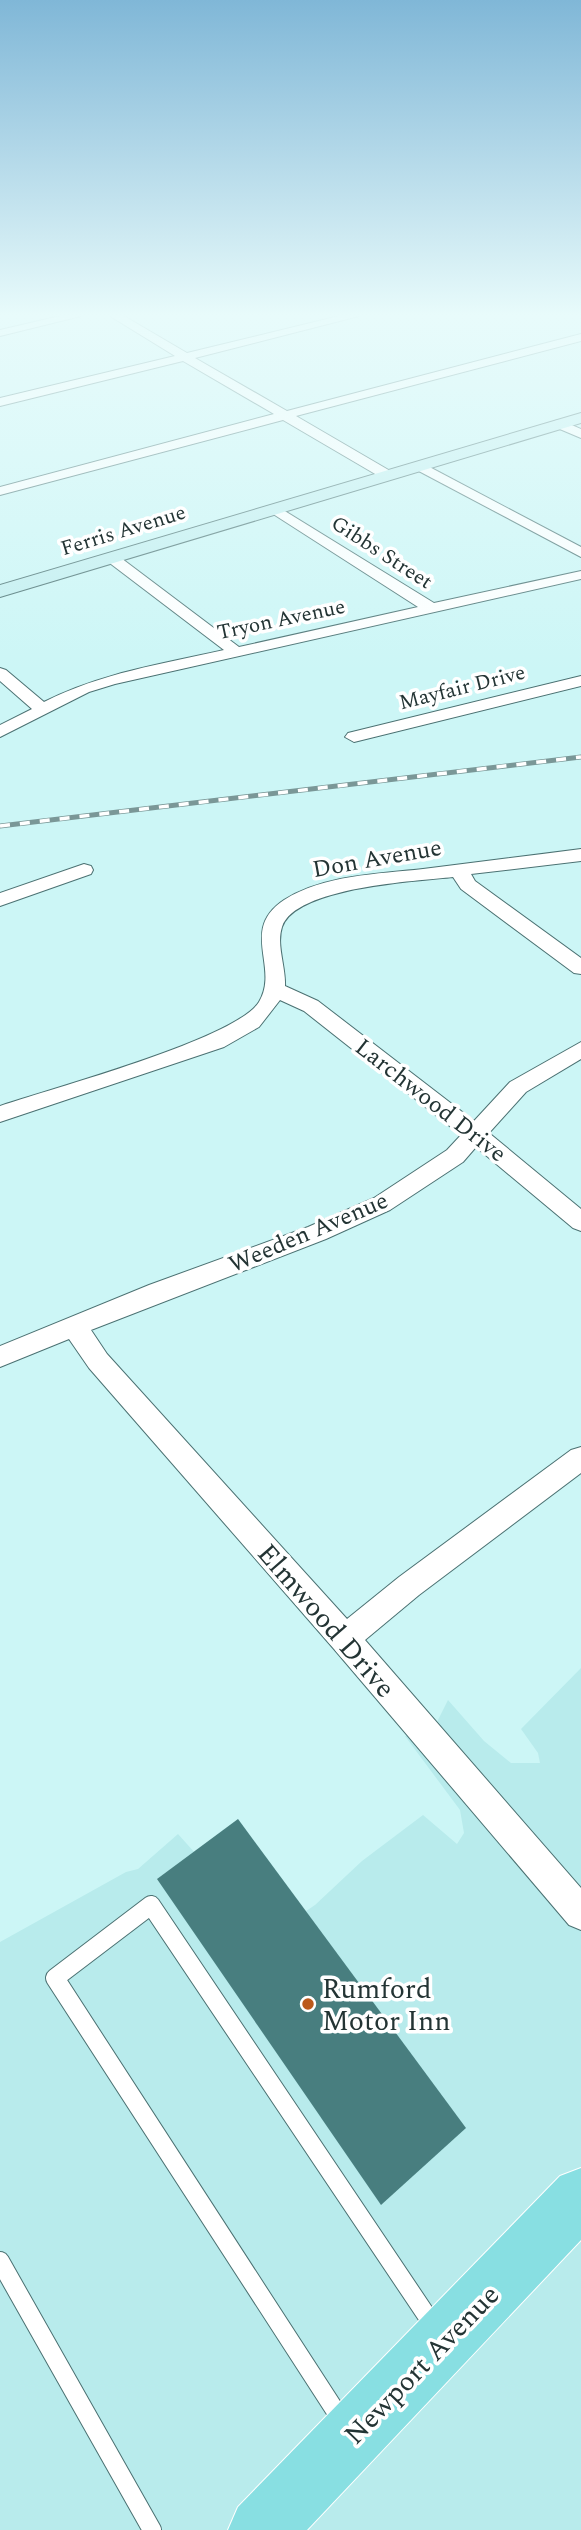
<svg xmlns="http://www.w3.org/2000/svg" width="581" height="2530" font-family="Spectral,serif">
<style>
.built{fill:#b8ebec}
.building{fill:#487e7f}
.lines{fill:none;stroke-linecap:round;stroke-linejoin:round}
.lane-casing{stroke:#4b7172;stroke-width:20}
.street-casing{stroke:#4b7172;stroke-width:2}
.secondary-casing{stroke:#4b7172;stroke-width:2}
.primary-casing{stroke:#fff;stroke-width:2}
.lane{stroke:#fff;stroke-width:18}
.street{fill:#fff;fill-rule:evenodd}
.secondary{fill:#c3eff0;fill-rule:evenodd}
.primary{fill:#88dfe2;fill-rule:evenodd}
.rail-casing{stroke:#7a9797;stroke-width:5}
.rail{stroke:#fff;stroke-width:3.5;stroke-dasharray:10;stroke-linecap:butt}
.poi-dot{fill:#bb591c;stroke:#fff;stroke-width:2.5}
.labels{text-anchor:middle;stroke-width:7;stroke-linejoin:round;paint-order:stroke}
.far-street-label{font-size:21px;fill:#233434;stroke:#fff}
.street-label{font-size:24px;fill:#233434;stroke:#fff}
.near-street-label{font-size:28px;fill:#233434;stroke:#fff}
.near-poi-label{font-size:28px;fill:#233434;stroke:#fff;text-anchor:start}
</style>
<rect width="100%" height="100%" fill="#ccf6f6"/>
<!-- built -->
<path class="built" d="M581 1668V2530H0V1942L126 1872 138 1869 178 1834 264 1930 275 1932 315 1905 362 1861 423 1815 457 1844 464 1833 460 1810 405 1736 433 1730 448 1700 484 1741 511 1763H540L538 1753 521 1729Z"/>
<!-- building -->
<path class="building" d="M238 1819 466 2128 381 2205 157 1879Z"/>
<g class="lines">
<!-- lane casing -->
<g class="lane-casing">
<path id="lane" d="M0 2261 152 2530
M342 2421 55 1978 151 1905 435 2328"/>
</g>
<!-- street casing -->
<g class="street-casing">
<path id="street" d="M60 316H81L0 336V330Z
M110 316H124L187 353 339 316H359L195 358 287 411 581 334V341L296 416 392 472V478H382L283 420 0 495V487L274 414 183 361 0 406V398L175 356Z
M560 420 581 429V438L555 427V421Z
M420 462 581 547V557L415 469 413 466Z
M275 505 434 603 581 571V579L115 684 89 692 0 737V725L32 709 0 681V668L6 670 44 702C101 673 162 664 224 650L107 561 105 558 107 555H117L239 647 418 607 270 512 268 509Z
M581 676V686L354 742 345 737 348 733Z
M581 849V861L471 874 475 881 581 958V974L574 973 461 889 453 877C417 881 295 887 282 927 276 945 286 967 285 986L318 1001 474 1121 510 1082 581 1042V1059L526 1092 489 1133 581 1209V1231L573 1228 476 1147 463 1162 390 1210 326 1239 91 1330 107 1354 347 1619 399 1577 571 1450 581 1447V1473L419 1595 365 1640 581 1888V1930L569 1925 334 1649 89 1368 69 1339 0 1367V1346L149 1285 308 1227 374 1198 447 1150 461 1135 304 1011 280 1000 259 1027 224 1047 0 1122V1106C50 1089 236 1039 259 1002 280 967 239 930 284 900 323 875 378 874 423 869 476 862 528 856 581 849Z
M84 864 91 866 93 870 91 874 0 906V893Z"/>
</g>
<!-- secondary casing -->
<g class="secondary-casing">
<path id="secondary" d="M581 413V423L0 597V585Z"/>
</g>
<!-- primary casing -->
<g class="primary-casing">
<path id="primary" d="M581 2168V2240L307 2530H228L238 2507 560 2176Z"/>
</g>
<!-- lane -->
<use href="#lane" class="lane"/>
<!-- street -->
<use href="#street" class="street"/>
<!-- secondary -->
<use href="#secondary" class="secondary"/>
<!-- primary -->
<use href="#primary" class="primary"/>
<!-- rail casing -->
<g class="rail-casing">
<path id="rail" d="M0 826 581 757"/>
</g>
<!-- rail -->
<use href="#rail" class="rail"/>
</g>
<!-- sky -->
<linearGradient id="sky" x2="0" y2="1"><stop stop-color="#80b7d7"/><stop offset="0.47" stop-color="#e8fbfb"/><stop offset="1" stop-color="#e8fbfb" stop-opacity="0"/></linearGradient>
<rect width="581" height="670" fill="url(#sky)"/>
<!-- markers -->
<circle class="poi-dot" cx="308" cy="2004" r="7"/>
<g class="labels">
<!-- far-street labels -->
<g class="far-street-label">
<text transform="translate(123 530) rotate(-17)" y="7">Ferris Avenue</text>
<text transform="translate(382 552) rotate(33)" y="7">Gibbs Street</text>
<text transform="translate(281 619) rotate(-12)" y="7">Tryon Avenue</text>
<text transform="translate(462 687) rotate(-14)" y="7">Mayfair Drive</text>
</g>
<!-- street labels -->
<g class="street-label">
<text transform="translate(377 858) rotate(-10)" y="8">Don Avenue</text>
<text transform="translate(431 1100) rotate(38)" y="8">Larchwood Drive</text>
<text transform="translate(308 1232) rotate(-23)" y="8">Weeden Avenue</text>
</g>
<!-- near-street labels -->
<g class="near-street-label">
<text transform="translate(327 1620) rotate(49)" y="10">Elmwood Drive</text>
<text transform="translate(421 2364) rotate(-46)" y="10">Newport Avenue</text>
</g>
<!-- near-poi labels -->
<g class="near-poi-label">
<text x="322" y="1998">Rumford<tspan x="322" dy="32">Motor Inn</tspan></text>
</g>
</g>
</svg>
